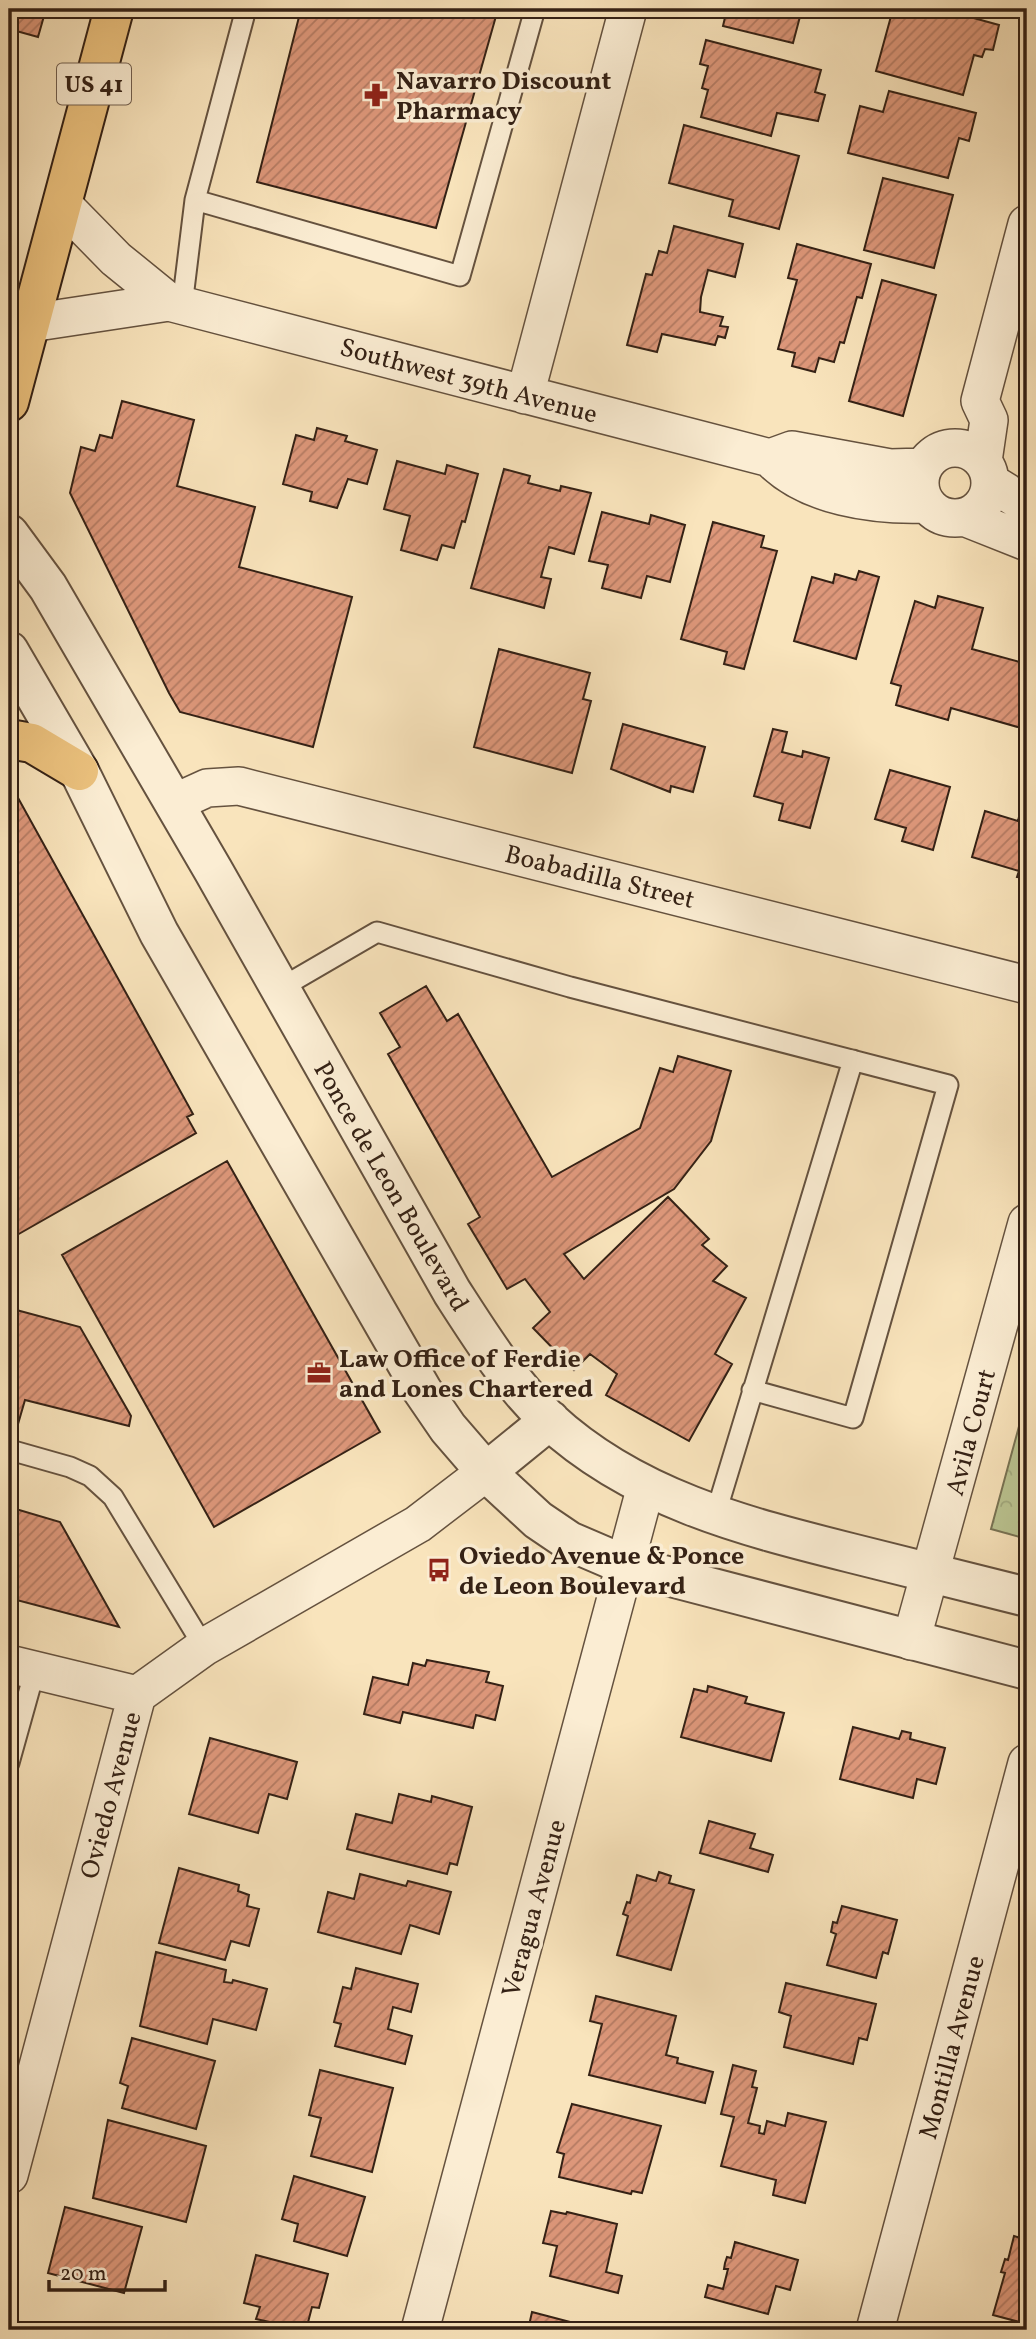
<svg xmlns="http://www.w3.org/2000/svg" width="1036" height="2339" font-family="Vollkorn,serif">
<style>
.park{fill:url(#park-crowns);stroke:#787354;stroke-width:2}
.building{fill:url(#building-hatch);stroke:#342115;stroke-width:2}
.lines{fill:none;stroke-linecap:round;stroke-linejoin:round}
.service-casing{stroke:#65523f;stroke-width:23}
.minor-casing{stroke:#65523f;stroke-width:40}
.tertiary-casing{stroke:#65523f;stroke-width:42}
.primary-casing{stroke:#342115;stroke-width:42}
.service{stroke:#fbedd3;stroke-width:19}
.minor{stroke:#fbedd3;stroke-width:37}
.tertiary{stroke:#fbedd3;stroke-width:38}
.primary{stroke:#ecc27e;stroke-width:38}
.labels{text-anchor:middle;stroke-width:7;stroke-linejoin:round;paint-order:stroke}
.shield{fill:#fbedd3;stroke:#705e4e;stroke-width:2}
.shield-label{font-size:24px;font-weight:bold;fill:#342115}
.poi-label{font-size:26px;font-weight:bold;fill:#342115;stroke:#fbedd3;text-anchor:start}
.street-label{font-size:26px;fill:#342115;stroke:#fbedd3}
</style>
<defs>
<pattern id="park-crowns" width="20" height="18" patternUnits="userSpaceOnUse" patternTransform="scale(1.75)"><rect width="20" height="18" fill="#bbc592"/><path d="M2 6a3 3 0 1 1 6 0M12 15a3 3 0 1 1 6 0" fill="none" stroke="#a1a97d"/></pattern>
<pattern id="building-hatch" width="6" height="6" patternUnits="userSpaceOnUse" patternTransform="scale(1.75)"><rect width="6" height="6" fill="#dd977a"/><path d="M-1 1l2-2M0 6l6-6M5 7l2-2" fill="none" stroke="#b47b63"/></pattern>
</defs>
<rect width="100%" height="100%" fill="#f9e4bc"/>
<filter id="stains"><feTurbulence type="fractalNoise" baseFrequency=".00286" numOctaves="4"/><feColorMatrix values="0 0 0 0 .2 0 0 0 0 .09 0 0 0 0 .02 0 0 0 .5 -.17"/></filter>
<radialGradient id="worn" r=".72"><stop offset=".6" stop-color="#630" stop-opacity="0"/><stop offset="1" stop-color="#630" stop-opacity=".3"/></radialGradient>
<!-- park -->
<path class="park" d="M1027 1397V1539L991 1529Z"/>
<!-- building -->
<path class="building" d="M9 9H46L38 37 9 29Z
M301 9H498L436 228 257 182Z
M727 9H802L793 43 723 26Z
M893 9H941L999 25 993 50 985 49 982 57 974 55 963 95 876 71Z
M706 40 821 70 815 92 825 95 818 121 777 113 771 136 701 117 708 90 702 88 708 66 700 64Z
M889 91 976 113 969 141 959 138 948 178 848 153 860 106 883 112Z
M684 125 799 156 779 229 729 216 733 200 669 183Z
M883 178 953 195 934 268 864 250Z
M674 226 743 244 735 277 708 270 701 297 700 312 723 317 720 326 728 327 725 338 718 336 715 345 662 334 657 352 627 345 646 274 652 275 659 251 667 253Z
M797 244 871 264 862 298 857 297 844 343 840 342 834 362 819 358 815 372 792 366 795 353 778 349 797 280 788 278Z
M882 280 936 295 903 416 849 401Z
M122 401 194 420 177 486 255 507 239 567 352 597 313 747 180 712 169 693 70 493 81 447 95 451 100 435 112 438Z
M317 428 347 436 345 441 377 450 367 484 348 479 337 508 310 501 312 492 283 484 296 435 314 440Z
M397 461 445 474 447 465 478 474 465 522 462 521 454 548 442 545 437 560 401 550 410 516 384 509Z
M504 469 530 476 528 483 560 491 561 486 591 493 574 554 549 547 541 577 551 579 544 608 471 588Z
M602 512 649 524 651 515 685 525 670 582 647 576 641 598 602 588 608 565 589 561Z
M713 522 764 536 761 547 777 551 744 669 724 664 727 652 681 639Z
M859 571 879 577 856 659 794 641 812 577 833 583 835 574 856 580Z
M938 596 983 608 972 649 1027 664V705L1021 728 951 708 948 720 896 705 901 686 891 683 915 601 935 608Z
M499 649 590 673 583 699 591 701 572 773 474 747Z
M623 724 705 747 693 792 671 786 670 792 611 769Z
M773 729 787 732 782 752 802 757 803 751 829 758 810 828 779 820 783 804 754 796Z
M890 770 950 787 933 850 902 841 906 828 875 819Z
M9 787H12L193 1114 187 1117 196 1133 17 1235 9 1232Z
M985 811 1018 821 1019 817 1027 819V879L1017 877 1019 871 972 857Z
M426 986 447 1021 458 1014 552 1177 640 1128 660 1068 673 1072 678 1056 731 1071 711 1141 674 1189 564 1254 584 1279 668 1197 709 1239 702 1245 727 1266 713 1281 746 1298 715 1354 732 1364 689 1441 606 1395 617 1374 590 1354 574 1370 533 1328 550 1312 525 1279 507 1289 468 1224 480 1217 388 1054 400 1047 380 1013Z
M227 1161 380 1432 214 1527 62 1255Z
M9 1308 80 1327 131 1416 129 1426 25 1400 9 1455Z
M9 1507 60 1522 119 1627 9 1598Z
M427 1660 489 1672 486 1682 503 1686 495 1720 476 1715 473 1728 403 1712 400 1723 364 1714 373 1677 408 1685 413 1663 425 1666Z
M708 1686 747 1697 745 1703 784 1713 771 1761 681 1737 694 1689 707 1692Z
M853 1727 899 1739 902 1731 911 1733 910 1739 945 1748 936 1784 917 1779 913 1798 840 1779Z
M210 1738 297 1762 287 1799 269 1794 258 1833 189 1814Z
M399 1794 431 1802 432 1796 472 1807 457 1865 450 1863 447 1874 347 1849 356 1814 392 1823Z
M709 1821 755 1834 750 1848 773 1855 768 1872 700 1853Z
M179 1868 239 1885 238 1891 249 1895 247 1906 259 1909 249 1946 231 1941 225 1960 159 1943Z
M659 1872 671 1876 669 1883 694 1890 671 1970 617 1955 628 1916 623 1914 627 1902 630 1903 637 1875 656 1881Z
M360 1874 406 1886 408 1881 451 1892 439 1934 410 1925 401 1954 318 1932 328 1892 354 1899Z
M842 1906 897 1920 888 1954 883 1952 876 1978 827 1965 836 1934 831 1932 833 1922 837 1923Z
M156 1952 226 1970 224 1982 232 1983 233 1980 267 1989 256 2030 213 2019 207 2044 140 2026Z
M9 1968 17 1970 9 2003Z
M356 1968 418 1984 411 2012 393 2007 388 2029 412 2036 405 2064 335 2046 341 2024 334 2022 343 1987 351 1989Z
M786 1983 876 2004 867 2040 859 2038 853 2064 784 2047 791 2016 779 2012Z
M596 1996 676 2016 666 2055 678 2058 677 2063 713 2072 705 2103 589 2075 602 2024 590 2021Z
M132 2038 215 2061 196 2129 122 2108 128 2086 120 2083Z
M733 2065 756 2071 752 2087 757 2088 748 2123 760 2126 759 2133 764 2134 767 2121 785 2126 788 2113 826 2122 805 2203 773 2195 776 2180 721 2166 734 2117 721 2114Z
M320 2070 393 2088 372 2172 311 2156 321 2118 309 2115Z
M572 2104 661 2126 642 2193 632 2191 631 2194 559 2177 564 2154 557 2152Z
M108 2120 206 2146 186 2222 93 2198Z
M294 2176 365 2197 347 2256 294 2241 298 2224 282 2219Z
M65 2207 142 2227 124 2293 48 2273Z
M551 2211 566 2214 567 2212 617 2224 606 2272 622 2276 618 2293 550 2276 557 2246 543 2243Z
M1014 2236 1027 2240V2324L993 2315 1005 2273 1001 2272 1005 2259 1008 2260Z
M735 2242 798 2260 790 2290 776 2286 768 2314 705 2297 708 2285 723 2289 728 2269H724L725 2263 727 2257 731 2258Z
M256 2255 328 2274 319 2308 312 2307 306 2330 256 2319 260 2307 244 2303Z
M532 2312 597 2329V2330H528Z"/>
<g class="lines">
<!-- service casing -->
<g class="service-casing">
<path id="service" d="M195 200 460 276 535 9
M182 306 195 200 246 9
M279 989 377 932 570 987 948 1085 853 1418 752 1390
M10 1450 70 1467 90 1476 113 1497 204 1647
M715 1516 853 1060
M9 1763 35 1670"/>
</g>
<!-- minor casing -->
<g class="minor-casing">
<path id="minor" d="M62 204 116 259 169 302
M30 323 169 302 770 458C807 497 874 506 927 504
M525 395 628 9
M920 483a35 35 0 1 1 70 0a35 35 0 1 1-70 0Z
M770 458 792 450 890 468 924 467
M983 461 989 420 980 401 1027 224
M990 482 1027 505
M964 517 1027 542
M174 803 207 788 239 786 1027 985
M911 1641 1027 1223
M9 1664 137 1695
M9 2175 137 1695 204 1647 418 1524 486 1472
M420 2330 646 1486
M875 2330 1027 1763"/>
</g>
<!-- tertiary casing -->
<g class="tertiary-casing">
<path id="tertiary" d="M9 534 48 587 213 870 452 1292C481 1337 509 1382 548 1419 633 1498 743 1526 851 1553 910 1568 969 1583 1027 1597
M9 651 79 771 159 933 422 1390 448 1428 486 1472 538 1520 569 1541 625 1565 1027 1670
M486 1472 550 1420"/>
</g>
<!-- primary casing -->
<g class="primary-casing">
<path id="primary" d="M9 402 114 9
M9 739 32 743 79 771"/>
</g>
<!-- service -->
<use href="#service" class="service"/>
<!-- minor -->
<use href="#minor" class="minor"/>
<!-- tertiary -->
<use href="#tertiary" class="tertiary"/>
<!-- primary -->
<use href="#primary" class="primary"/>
</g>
<!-- icons -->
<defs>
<g id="pharmacy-bare" transform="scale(1.89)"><path d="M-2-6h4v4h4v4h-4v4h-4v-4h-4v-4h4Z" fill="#8f2418" stroke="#fbedd3" stroke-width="2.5" paint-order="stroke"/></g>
<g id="office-bare" transform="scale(1.89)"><path d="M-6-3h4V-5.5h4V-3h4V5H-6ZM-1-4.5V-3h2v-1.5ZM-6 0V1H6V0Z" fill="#8f2418" stroke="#fbedd3" stroke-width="2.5" paint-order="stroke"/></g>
<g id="bus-bare" transform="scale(1.89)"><path d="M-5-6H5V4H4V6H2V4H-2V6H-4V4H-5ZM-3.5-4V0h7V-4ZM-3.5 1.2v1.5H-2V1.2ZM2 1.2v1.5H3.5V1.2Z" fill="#8f2418" stroke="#fbedd3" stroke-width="2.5" paint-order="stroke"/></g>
</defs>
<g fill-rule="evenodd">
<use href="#pharmacy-bare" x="376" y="95"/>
<use href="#office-bare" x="319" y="1373"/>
<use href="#bus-bare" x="439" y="1570"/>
</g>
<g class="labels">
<!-- shield labels -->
<rect class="shield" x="57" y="63.5" width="74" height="41" rx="5"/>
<g class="shield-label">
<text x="94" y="92">US 41</text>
</g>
<!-- poi labels -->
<g class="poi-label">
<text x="396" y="89">Navarro Discount<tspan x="396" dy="30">Pharmacy</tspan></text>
<text x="339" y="1367">Law Office of Ferdie<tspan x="339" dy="30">and Lones Chartered</tspan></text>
<text x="459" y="1564">Oviedo Avenue &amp; Ponce<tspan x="459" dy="30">de Leon Boulevard</tspan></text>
</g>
<!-- street labels -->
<g class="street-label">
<text transform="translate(469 380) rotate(15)" y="9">Southwest 39th Avenue</text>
<text transform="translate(600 876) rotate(14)" y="9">Boabadilla Street</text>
<text transform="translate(392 1186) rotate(60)" y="9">Ponce de Leon Boulevard</text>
<text transform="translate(970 1432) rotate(-75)" y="9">Avila Court</text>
<text transform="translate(110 1795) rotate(-75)" y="9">Oviedo Avenue</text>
<text transform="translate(533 1908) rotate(-75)" y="9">Veragua Avenue</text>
<text transform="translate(951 2047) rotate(-75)" y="9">Montilla Avenue</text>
</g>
</g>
<!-- margin -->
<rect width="1036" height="2339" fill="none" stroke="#f9e4bc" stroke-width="35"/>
<rect x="10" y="10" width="1015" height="2318" fill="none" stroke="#342115" stroke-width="3.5"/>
<rect x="18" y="18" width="1001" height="2304" fill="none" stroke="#342115" stroke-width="2"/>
<!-- scale -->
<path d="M49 2280v10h116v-10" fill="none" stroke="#342115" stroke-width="3.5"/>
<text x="60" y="2280" font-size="21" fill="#342115" stroke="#fbedd3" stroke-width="5" paint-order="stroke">20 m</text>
<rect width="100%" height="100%" filter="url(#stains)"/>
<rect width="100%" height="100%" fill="url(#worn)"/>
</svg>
